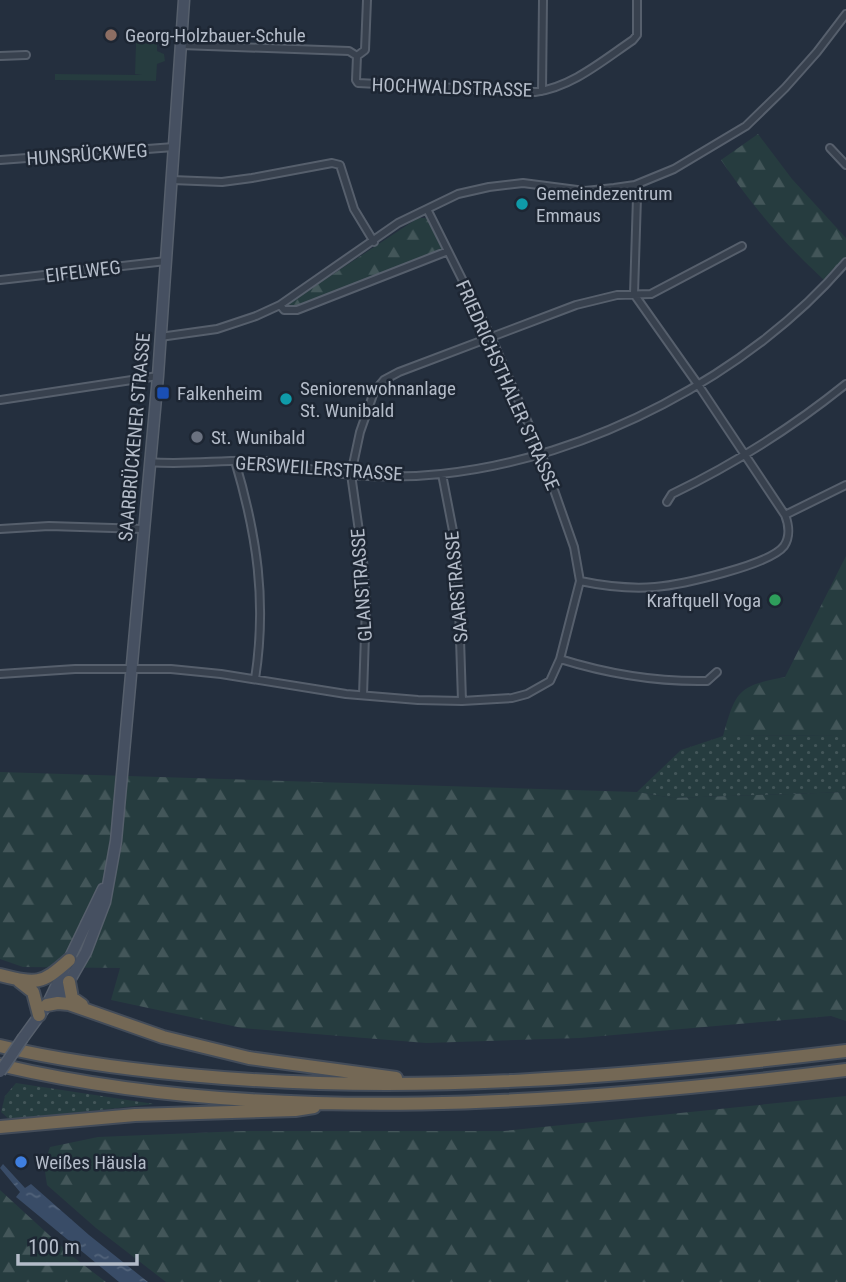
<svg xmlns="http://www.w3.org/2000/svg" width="846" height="1282" font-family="'Roboto Condensed',sans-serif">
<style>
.green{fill:url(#green-dots)}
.forest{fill:url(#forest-firs)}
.pitch{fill:#263c3f}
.water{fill:url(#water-ripples)}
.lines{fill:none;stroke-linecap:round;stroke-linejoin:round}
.street-casing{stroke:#565f6c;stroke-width:10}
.secondary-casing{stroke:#565f6c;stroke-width:13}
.highway-casing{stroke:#434c59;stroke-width:16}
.street{stroke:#38414e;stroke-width:6}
.secondary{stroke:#465061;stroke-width:10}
.highway{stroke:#746855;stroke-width:12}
.secondary-bridge-casing{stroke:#565f6c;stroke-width:13;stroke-linecap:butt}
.secondary-bridge{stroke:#465061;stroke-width:10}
.education-dot{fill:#8d6e63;stroke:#1d2633;stroke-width:2.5}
.culture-dot{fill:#0f9aa8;stroke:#1d2633;stroke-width:2.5}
.transit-dot{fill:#1a4fb4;stroke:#1d2633;stroke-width:2.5}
.worship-dot{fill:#6b7280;stroke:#1d2633;stroke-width:2.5}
.leisure-dot{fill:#2e9e5b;stroke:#1d2633;stroke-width:2.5}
.shop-dot{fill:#3f7fe0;stroke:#1d2633;stroke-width:2.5}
.labels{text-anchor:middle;stroke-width:5;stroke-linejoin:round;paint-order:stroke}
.poi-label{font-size:19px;fill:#b4bcc9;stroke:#1d2633;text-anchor:start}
.street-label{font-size:19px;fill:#b4bcc9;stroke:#1d2633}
</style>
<defs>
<pattern id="green-dots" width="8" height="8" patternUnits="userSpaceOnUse" patternTransform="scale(1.75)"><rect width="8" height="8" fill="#263c3f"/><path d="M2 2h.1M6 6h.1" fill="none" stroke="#435659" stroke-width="1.8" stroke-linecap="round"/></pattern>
<pattern id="forest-firs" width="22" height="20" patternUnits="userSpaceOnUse" patternTransform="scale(1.75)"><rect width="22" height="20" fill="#263c3f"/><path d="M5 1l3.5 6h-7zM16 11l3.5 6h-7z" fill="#435659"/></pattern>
<pattern id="water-ripples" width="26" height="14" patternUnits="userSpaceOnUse" patternTransform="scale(1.75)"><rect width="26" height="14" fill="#394c67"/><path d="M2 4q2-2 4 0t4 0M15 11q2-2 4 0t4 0" fill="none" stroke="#53647b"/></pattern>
</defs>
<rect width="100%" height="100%" fill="#242f3e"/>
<!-- green -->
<path class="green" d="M846 735V792L673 798 637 792 681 750 723 736Z
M16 1083 154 1104 10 1120 1 1112 5 1096Z"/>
<!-- forest -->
<path class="forest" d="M758 134 792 179 846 238V259L825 281C782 241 754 208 721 160Z
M418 218H427L443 250 291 310 287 308 288 304Z
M846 556V735L723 736C736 690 738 686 785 677Z
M0 772 637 792 673 798 846 792V1021L831 1016 580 1038 426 1043 242 1028 111 1000 120 968 23 967 0 959Z
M846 1096V1282H166L96 1228 47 1185 44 1165 50 1147 98 1137 242 1131H504Z
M0 1190 72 1256 106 1282H0Z"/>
<!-- pitch -->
<path class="pitch" d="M136 43 157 44V51L164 54 165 61 157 64 156 81 55 80V74L142 75 135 74Z"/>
<!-- water -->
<path class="water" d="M3 1164 25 1188 31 1184 89 1235 148 1282H119L16 1197 20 1192 0 1168Z"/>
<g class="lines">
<!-- street casing -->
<g class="street-casing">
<path id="street" d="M181 45 349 51 357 56 356 80 358 83 535 92C572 87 602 61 633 40L637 35V0
M0 56 26 55
M357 56 365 50 367 0
M542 91 543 0
M830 148 846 165
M0 160 174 147
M172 180 222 182 252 178 332 163 340 165 354 209 374 242
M0 280 166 261
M280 305 284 310H297L448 251
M160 337 217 329 256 316 280 305 398 223 458 194 489 187 523 183 585 191 614 188 635 185 674 169 746 126 785 88 817 52 846 14
M0 400 158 376
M235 461C257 535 267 602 255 679
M150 462C192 466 235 457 277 462 291 464 305 468 319 471 358 477 402 478 441 474 588 459 751 374 846 262
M442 474 454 536 458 576 462 701
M667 502 672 494C732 465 794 426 846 384
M785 515 846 485
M0 529 49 526 144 529
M580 581C604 586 630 589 655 587 680 585 770 565 784 546 790 537 789 525 785 515L699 386 634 294 637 197 635 185
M560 659C608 674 657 682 707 681L717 672
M0 674 75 669H171L221 674 346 694 418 700 462 701 512 698 527 694 550 681 560 659 580 581 574 547 541 453 492 339 427 209
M363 695 366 605 363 560 351 474 360 432 374 392 384 380 399 372 576 305 617 295 651 294 742 246"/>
</g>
<!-- secondary casing -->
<g class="secondary-casing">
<path id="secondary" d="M47 1005 103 889
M23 1038 47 1005 62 994 86 952 105 902 116 841 158 376 184 0"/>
</g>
<!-- highway casing -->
<g class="highway-casing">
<path id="highway" d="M0 975C37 984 41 985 69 960
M19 981 33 992 39 1015
M69 982 72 998 82 1005
M47 1005 58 1003 69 1004 163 1037 249 1058 396 1078
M0 1046C62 1061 126 1069 189 1075 408 1096 629 1077 846 1051
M0 1065C269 1128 574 1103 846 1070
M0 1127 135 1115 295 1110 314 1107"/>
</g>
<!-- street -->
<use href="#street" class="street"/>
<!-- secondary -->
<use href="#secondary" class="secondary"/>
<!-- highway -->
<use href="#highway" class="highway"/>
<!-- secondary-bridge casing -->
<g class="secondary-bridge-casing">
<path id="secondary-bridge" d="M0 1072 23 1038"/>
</g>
<!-- secondary-bridge -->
<use href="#secondary-bridge" class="secondary-bridge"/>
</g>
<!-- markers -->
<circle class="education-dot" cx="111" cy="35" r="7"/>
<g class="culture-dot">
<circle cx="522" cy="204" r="7"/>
<circle cx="286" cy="399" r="7"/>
</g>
<rect class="transit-dot" x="156" y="386" width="14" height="14" rx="3.5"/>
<circle class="worship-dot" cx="197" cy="437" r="7"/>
<circle class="leisure-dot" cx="775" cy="600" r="7"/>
<circle class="shop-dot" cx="21" cy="1162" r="7"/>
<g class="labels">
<!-- poi labels -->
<g class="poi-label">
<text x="125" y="42">Georg-Holzbauer-Schule</text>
<text x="536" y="200">Gemeindezentrum<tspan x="536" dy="22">Emmaus</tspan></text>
<text x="300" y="395">Seniorenwohnanlage<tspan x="300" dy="22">St. Wunibald</tspan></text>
<text x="177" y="400">Falkenheim</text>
<text x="211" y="444">St. Wunibald</text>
<text x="761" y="607" text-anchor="end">Kraftquell Yoga</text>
<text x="35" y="1169">Weißes Häusla</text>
</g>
<!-- street labels -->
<g class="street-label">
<text transform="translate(452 87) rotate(2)" y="7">HOCHWALDSTRASSE</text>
<text transform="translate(87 154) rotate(-4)" y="7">HUNSRÜCKWEG</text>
<text transform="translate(83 271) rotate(-7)" y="7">EIFELWEG</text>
<text transform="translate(508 385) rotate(66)" y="7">FRIEDRICHSTHALER STRASSE</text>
<text transform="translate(134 437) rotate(-85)" y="7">SAARBRÜCKENER STRASSE</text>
<text transform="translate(319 468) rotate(4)" y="7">GERSWEILERSTRASSE</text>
<text transform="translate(361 585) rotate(-94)" y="7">GLANSTRASSE</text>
<text transform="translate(456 587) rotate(-95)" y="7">SAARSTRASSE</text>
</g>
</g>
<!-- scale -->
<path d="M18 1254v10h119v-10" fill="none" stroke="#b4bcc9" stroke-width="3.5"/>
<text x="28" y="1254" font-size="21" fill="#b4bcc9" stroke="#1d2633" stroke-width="5" paint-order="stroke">100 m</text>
</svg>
